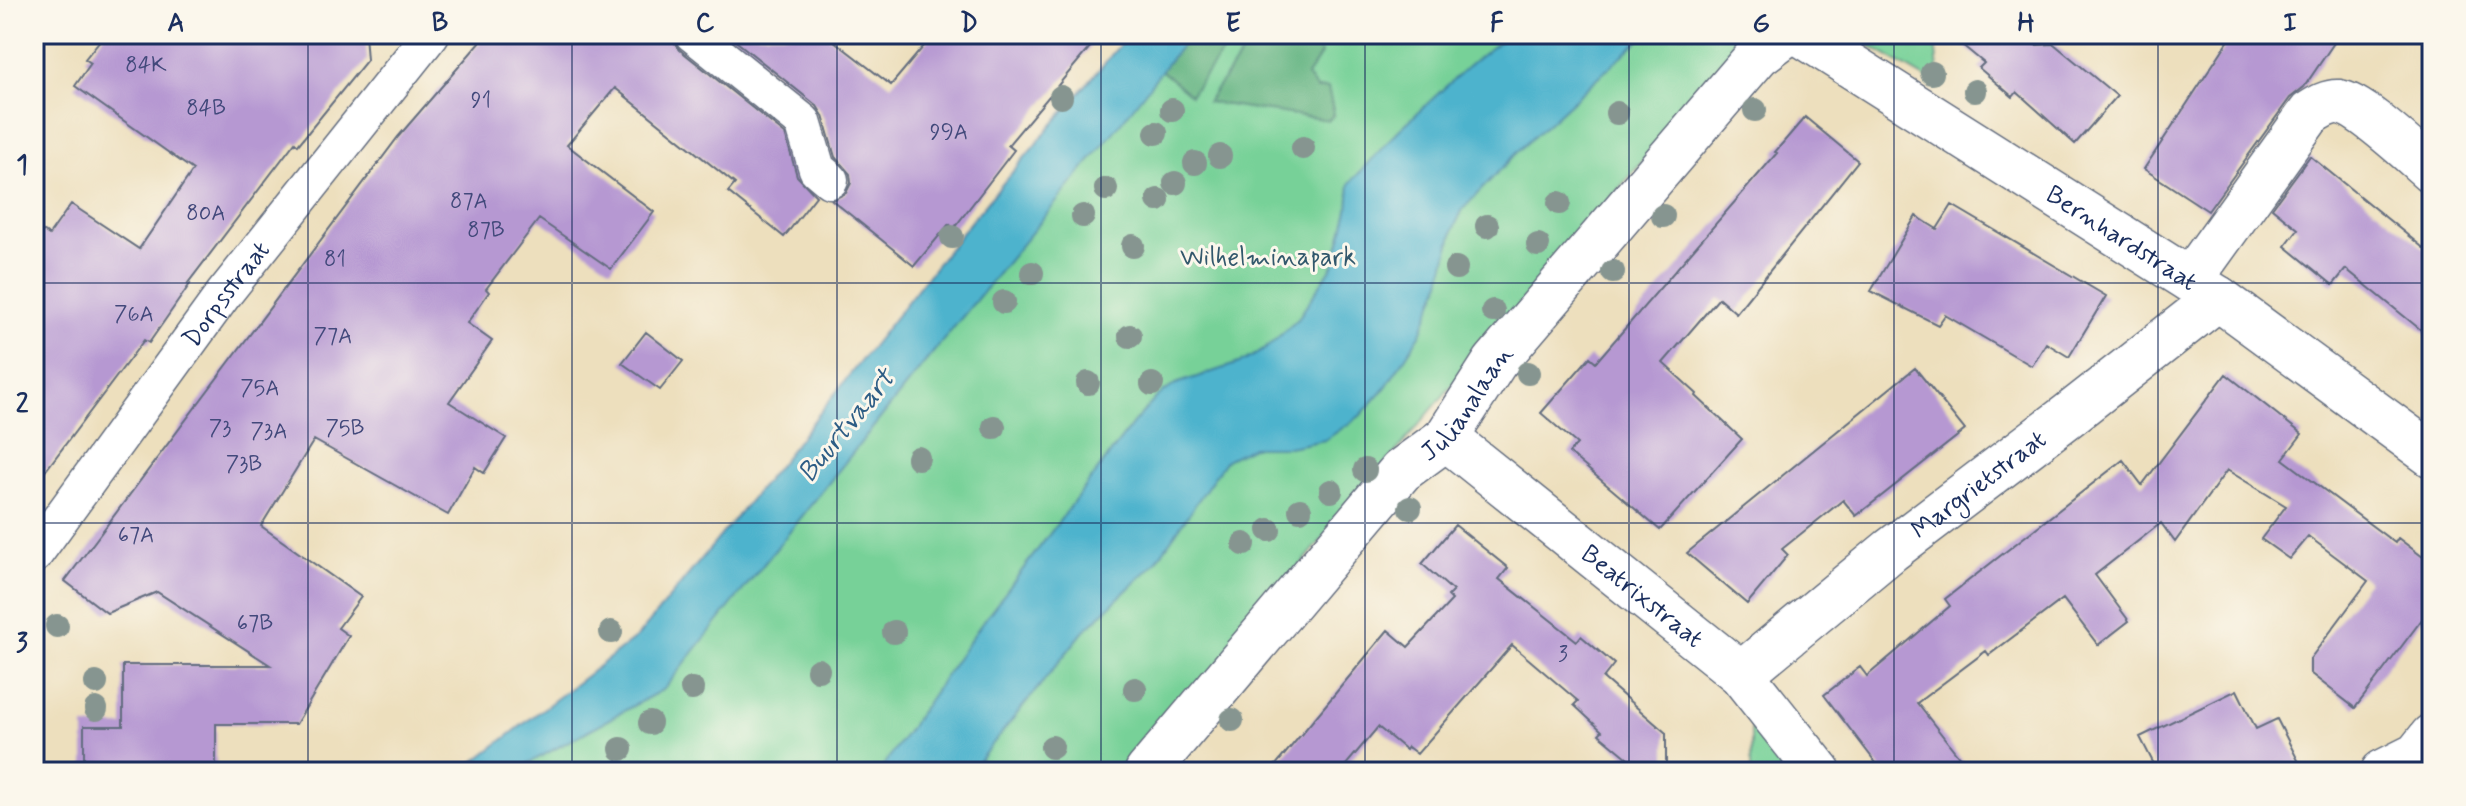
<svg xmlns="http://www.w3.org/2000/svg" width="2466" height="806" font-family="Mynerve,sans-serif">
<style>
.green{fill:#77d198;stroke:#49807b;stroke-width:2}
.forest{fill:#61b380;stroke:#3e716f;stroke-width:2}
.water{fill:#4eb3cd;stroke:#347196;stroke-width:2}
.building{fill:#b698d2}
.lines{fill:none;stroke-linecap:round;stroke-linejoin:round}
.pedestrian-casing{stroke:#646d7f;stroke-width:39}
.minor-casing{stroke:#646d7f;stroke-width:47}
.pedestrian{stroke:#fff;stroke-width:36}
.minor{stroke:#fff;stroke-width:44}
.tree{fill:#869590}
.grid{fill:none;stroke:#1b2f5e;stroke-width:2;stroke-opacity:0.55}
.labels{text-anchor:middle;stroke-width:6;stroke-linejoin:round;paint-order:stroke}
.number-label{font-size:22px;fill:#42497b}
.street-label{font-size:26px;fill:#1b2f5e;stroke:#fbf7ec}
.park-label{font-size:26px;fill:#32586c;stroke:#fbf7ec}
.water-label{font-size:28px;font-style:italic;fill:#2d5d85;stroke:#fbf7ec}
.neatline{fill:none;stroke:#1b2f5e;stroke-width:3}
.grid-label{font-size:26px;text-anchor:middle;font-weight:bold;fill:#1b2f5e}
</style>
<rect width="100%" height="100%" fill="#fbf7ec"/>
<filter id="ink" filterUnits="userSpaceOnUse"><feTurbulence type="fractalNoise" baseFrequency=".0125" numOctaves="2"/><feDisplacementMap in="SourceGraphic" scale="16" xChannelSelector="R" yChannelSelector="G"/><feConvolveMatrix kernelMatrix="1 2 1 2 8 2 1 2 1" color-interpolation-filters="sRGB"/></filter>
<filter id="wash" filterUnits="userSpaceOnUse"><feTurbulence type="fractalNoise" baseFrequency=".006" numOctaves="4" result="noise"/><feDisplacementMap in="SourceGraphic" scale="32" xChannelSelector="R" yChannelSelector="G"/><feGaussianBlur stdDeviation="1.8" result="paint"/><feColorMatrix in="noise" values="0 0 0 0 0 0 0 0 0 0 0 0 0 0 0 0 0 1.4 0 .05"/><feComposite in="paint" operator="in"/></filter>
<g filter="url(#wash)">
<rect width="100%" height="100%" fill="#eddfbd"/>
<!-- green -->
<path class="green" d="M1159 34H1753L1578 236 1126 772H532L523 765 535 758 617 687Z
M1853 34H1934L1940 87 1855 37Z
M1751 727 1786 772H1751Z"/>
<!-- forest -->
<path class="forest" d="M1190 34H1236L1190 95 1161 70Z
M1256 34H1315L1321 54 1307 76 1317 89 1328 88 1334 114 1329 120 1207 102Z"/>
<!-- water -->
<path class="water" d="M1129 34H1190L1109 138 922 366 664 689 513 772H461L638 636 774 471 966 227Z
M1509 34H1646L1519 150 1463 209 1453 230 1440 285 1421 333 1386 387 1360 416 1325 440 1289 447H1252L1226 460 1155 563 1084 631 970 772H879L977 630 1135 421 1158 396 1176 384 1242 362 1264 350 1297 320 1334 264 1348 210 1350 183 1398 131 1469 65Z"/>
<g id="blocks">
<!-- building -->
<path class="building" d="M105 34H365L367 60 298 145 295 142 188 283 190 284 149 343 144 340 34 486V225L49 235 71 204 139 249 193 170 75 86 91 63 85 59Z
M487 34H672L674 42 680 50 785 134 797 176 816 196 784 237 728 192 735 184 615 88 567 145 654 212 611 269 539 219 486 289 489 292 467 323 492 341 449 402 506 438 484 473 475 467 448 515 314 440 261 526 361 597 338 628 349 636 296 724H216V772H84V726H123V665H270L157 592 107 613 65 581 398 137Z
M727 34H825L891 85 934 34H1101L1008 145 1014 150 954 228 949 224 914 266 832 200 846 193 851 183 850 174 835 157 823 116 817 106Z
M1949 34H2021L2035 45 2054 44 2117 96 2075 144 2017 92 2013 97 1979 68 1984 63Z
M2233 34H2340L2304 87 2290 98 2208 211 2144 169Z
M1805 117 1858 161 1736 313 1719 298 1663 363 1697 394 1696 396 1742 439 1660 530 1569 453 1577 444 1541 413 1590 357 1596 362 1777 153 1775 152Z
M2310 156 2432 255V339L2346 269 2333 285 2285 246 2298 229 2272 208Z
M1952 205 2106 296 2069 357 2046 343 2032 366 1945 315 1938 325 1871 291 1916 216 1937 229Z
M646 332 683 361 660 390 622 363Z
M1915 368 1965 430 1856 516 1843 500 1782 549 1788 555 1747 604 1687 553Z
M2226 374 2302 434 2283 459 2395 543 2398 538 2432 564V606L2355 708 2310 673V659L2368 581 2308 536 2289 559 2261 539 2286 506 2227 470 2175 542 2161 523 2095 575 2129 621 2098 645 2063 599 1989 655 1986 651 1917 703 1971 772H1883L1824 695 1860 667 1867 676 1950 606 1945 599 2123 460 2142 485Z
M1455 525 1508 568 1499 579 1577 641 1581 636 1614 664 1603 678 1666 733V772H1645L1599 734 1602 731 1574 705 1578 701 1512 645 1417 754 1408 747 1406 750 1378 727 1340 772H1270L1388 630 1408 647 1452 600 1448 596 1453 591 1422 564Z
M2237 690 2256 729 2277 719 2304 772H2158L2140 737Z"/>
</g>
</g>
<g filter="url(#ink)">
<use href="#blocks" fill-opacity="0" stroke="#646d7f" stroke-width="2"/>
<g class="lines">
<!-- pedestrian casing -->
<g class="pedestrian-casing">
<g id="pedestrian">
<path d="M693 34 803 122 817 169 830 180"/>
<path id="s1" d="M34 555 223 295 431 34"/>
</g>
</g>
<!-- minor casing -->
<g class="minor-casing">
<g id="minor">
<path id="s2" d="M1801 34 2218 298 2432 455"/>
<path d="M2190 280 2310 113C2318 108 2328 101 2339 102 2361 105 2413 155 2432 171"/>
<path id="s3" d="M1446 438 1741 674 1819 772"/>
<path id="s4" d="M1741 674 1891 550 2069 415 2218 298"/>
<path id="s5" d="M1147 772 1401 471 1446 438 1495 362 1758 55 1786 34"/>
<path d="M2383 772 2417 755 2432 736"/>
</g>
</g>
<!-- pedestrian -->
<use href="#pedestrian" class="pedestrian"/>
<!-- minor -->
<use href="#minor" class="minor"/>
</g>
<!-- trees -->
<g class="tree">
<circle cx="1932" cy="73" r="12"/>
<circle cx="1975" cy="91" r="12"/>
<circle cx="1061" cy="97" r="12"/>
<circle cx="1172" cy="110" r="12"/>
<circle cx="1755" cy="110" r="12"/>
<circle cx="1617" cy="113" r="12"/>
<circle cx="1156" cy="133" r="12"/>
<circle cx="1303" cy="148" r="12"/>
<circle cx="1220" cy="156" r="12"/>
<circle cx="1195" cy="163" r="12"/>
<circle cx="1175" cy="183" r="12"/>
<circle cx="1106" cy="189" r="12"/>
<circle cx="1158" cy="200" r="12"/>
<circle cx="1559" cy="203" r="12"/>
<circle cx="1083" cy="216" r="12"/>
<circle cx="1663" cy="216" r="12"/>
<circle cx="1487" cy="226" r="12"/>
<circle cx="952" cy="237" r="12"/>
<circle cx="1538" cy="245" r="12"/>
<circle cx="1133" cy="246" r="12"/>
<circle cx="1456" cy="268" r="12"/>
<circle cx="1613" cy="272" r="12"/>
<circle cx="1032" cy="273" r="12"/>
<circle cx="1004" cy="302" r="12"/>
<circle cx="1493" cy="311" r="12"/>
<circle cx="1130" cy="336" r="12"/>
<circle cx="1528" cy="373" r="12"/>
<circle cx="1088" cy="383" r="12"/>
<circle cx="1152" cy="384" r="12"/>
<circle cx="994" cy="427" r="12"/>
<circle cx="918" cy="458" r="12"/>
<circle cx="1365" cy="470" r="12"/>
<circle cx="1331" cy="491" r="12"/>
<circle cx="1410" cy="508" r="12"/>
<circle cx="1300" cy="510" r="12"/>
<circle cx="1269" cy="530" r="12"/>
<circle cx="1244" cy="544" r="12"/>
<circle cx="57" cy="626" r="12"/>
<circle cx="611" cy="632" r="12"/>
<circle cx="894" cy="632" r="12"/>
<circle cx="818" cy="670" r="12"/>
<circle cx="96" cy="683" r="12"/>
<circle cx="692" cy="689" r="12"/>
<circle cx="1135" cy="689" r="12"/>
<circle cx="96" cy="709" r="12"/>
<circle cx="1232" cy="720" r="12"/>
<circle cx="650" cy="723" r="12"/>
<circle cx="1052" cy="747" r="12"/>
<circle cx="621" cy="749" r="12"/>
</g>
</g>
<!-- grid -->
<path class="grid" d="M308 34V772M572 34V772M837 34V772M1101 34V772M1365 34V772M1629 34V772M1894 34V772M2158 34V772M34 283H2432M34 523H2432"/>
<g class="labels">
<!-- number labels -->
<g class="number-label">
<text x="146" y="72">84K</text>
<text x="481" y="107">91</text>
<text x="206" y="115">84B</text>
<text x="949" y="139">99A</text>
<text x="469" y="208">87A</text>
<text x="206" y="220">80A</text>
<text x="486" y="237">87B</text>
<text x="335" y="266">81</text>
<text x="134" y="321">76A</text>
<text x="333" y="343">77A</text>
<text x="260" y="395">75A</text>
<text x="220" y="435">73</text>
<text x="345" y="435">75B</text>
<text x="269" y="438">73A</text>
<text x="244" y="471">73B</text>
<text x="136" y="542">67A</text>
<text x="255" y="630">67B</text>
<text x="1563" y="661">3</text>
</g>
<!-- street labels -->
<g class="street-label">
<text dy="9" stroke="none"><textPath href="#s2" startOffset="380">Bernhardstraat</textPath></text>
<text dy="9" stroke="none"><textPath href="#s1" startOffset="324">Dorpsstraat</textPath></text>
<text dy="9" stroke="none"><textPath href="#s5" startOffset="490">Julianalaan</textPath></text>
<text dy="9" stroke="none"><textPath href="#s4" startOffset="304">Margrietstraat</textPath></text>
<text dy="9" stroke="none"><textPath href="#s3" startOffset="252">Beatrixstraat</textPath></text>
</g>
<!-- park labels -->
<g class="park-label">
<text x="1268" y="265">Wilhelminapark</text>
</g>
<!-- water labels -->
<g class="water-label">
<text transform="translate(845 425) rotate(-51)" y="10">Buurtvaart</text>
</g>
</g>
<!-- margin -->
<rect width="2466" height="806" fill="none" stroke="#fbf7ec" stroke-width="88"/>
<rect x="44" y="44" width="2378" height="718" class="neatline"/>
<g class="grid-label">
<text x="176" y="31">A</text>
<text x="440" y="31">B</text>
<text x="705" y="31">C</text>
<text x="969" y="31">D</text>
<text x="1233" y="31">E</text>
<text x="1497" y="31">F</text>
<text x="1761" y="31">G</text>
<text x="2026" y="31">H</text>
<text x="2290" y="31">I</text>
<text x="22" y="173">1</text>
<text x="22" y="412">2</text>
<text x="22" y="651">3</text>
</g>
</svg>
